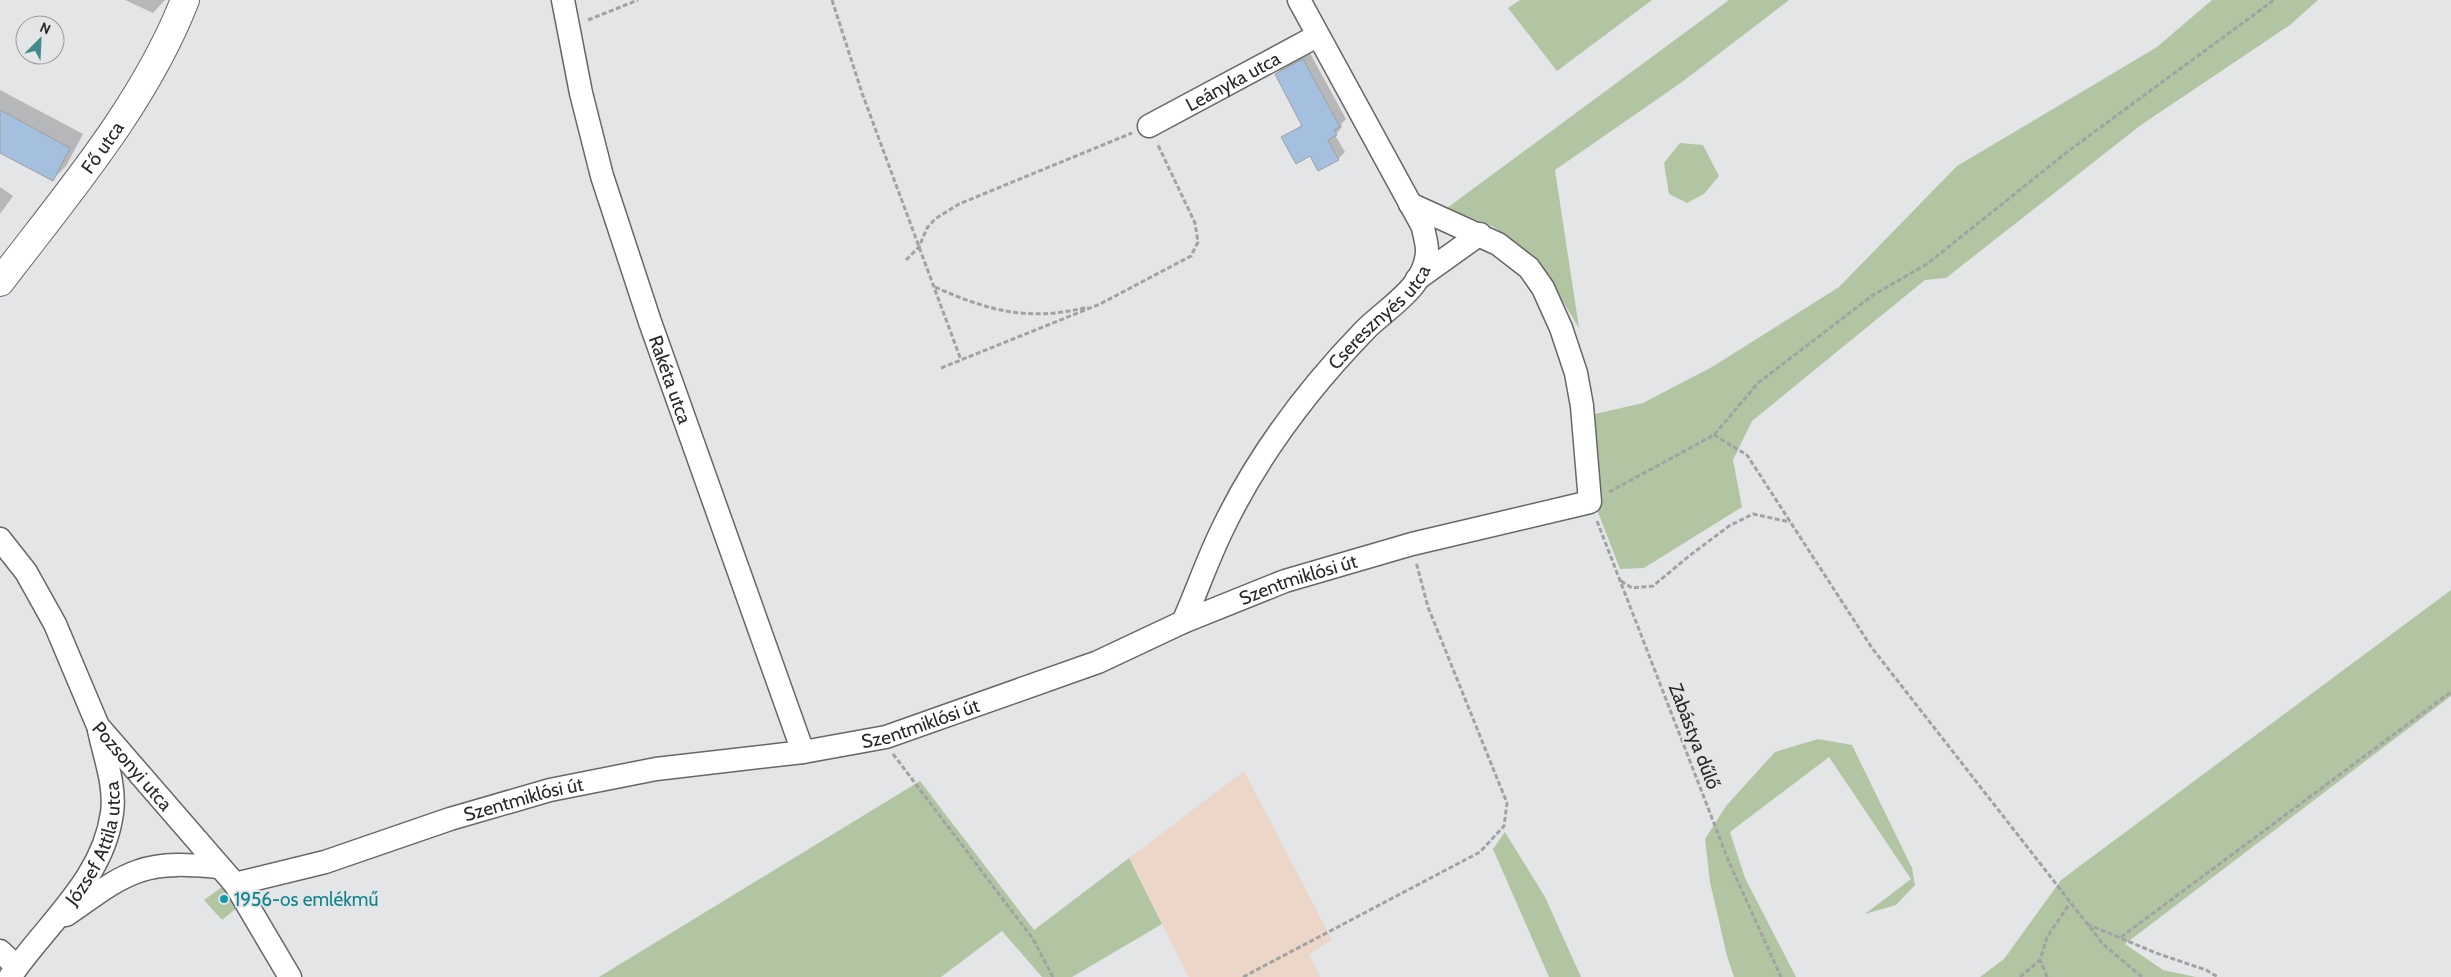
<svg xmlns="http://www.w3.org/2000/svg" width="2451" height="977" font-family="Cabin,sans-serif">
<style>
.industrial{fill:#ebd6c8}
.green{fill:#b2c5a3}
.shadow{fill:#0003}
.building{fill:#a4c0de;stroke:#9fa0a2}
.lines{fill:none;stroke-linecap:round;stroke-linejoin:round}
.minor-casing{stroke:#666768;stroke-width:25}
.major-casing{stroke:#666768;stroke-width:30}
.path{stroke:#a0a2a3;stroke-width:3;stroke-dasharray:5 2.5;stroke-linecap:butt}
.minor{stroke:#fff;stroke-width:22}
.major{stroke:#fff;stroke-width:28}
.culture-dot{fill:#0f9aa8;stroke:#e3e5e6;stroke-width:2}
.labels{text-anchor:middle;stroke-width:4;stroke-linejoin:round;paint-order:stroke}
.street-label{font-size:19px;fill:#282829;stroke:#e3e5e6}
.culture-label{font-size:19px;fill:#0d838f;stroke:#e3e5e6;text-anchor:start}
</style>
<rect width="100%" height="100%" fill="#e3e5e6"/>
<!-- industrial -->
<path class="industrial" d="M1244 771 1332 940 1309 954 1320 977H1189L1129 858Z"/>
<!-- green -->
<path class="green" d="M1520 0H1652L1557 71 1508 8Z
M1729 0H1789L1682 82 1555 170 1579 328 1542 267 1494 227 1447 208Z
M2212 0H2318L2290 25 2141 125 1946 278 1925 280 1752 421 1733 460 1742 507 1644 568 1620 569 1596 507 1591 415 1643 403 1712 367 1839 287 1957 166 2157 47Z
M1680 143 1703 145 1719 176 1704 194 1687 203 1669 194 1664 163Z
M2451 590V696L2125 944 2163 970 2196 977H1980L2004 959 2061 880Z
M1818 739 1852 745 1912 868 1915 885 1896 905 1865 914 1911 879 1829 757 1730 832 1745 878 1796 977H1734L1727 956 1710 882 1705 839 1726 806 1775 752Z
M920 781 1034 930 1129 858 1162 924 1072 977H1042L1002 931 941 977H599Z
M1505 832 1545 897 1581 977H1549L1493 849Z
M222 887 238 907 222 920 204 900Z"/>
<!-- shadow -->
<path class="shadow" d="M125 0H165L153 13Z
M1310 53 1346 119 1341 124 1342 127 1335 135 1345 152 1338 159 1283 138 1303 124 1276 74 1283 67Z
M0 90 83 134 66 166 52 180 0 152Z
M0 187 13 196 0 214Z"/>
<!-- building -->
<path class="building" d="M1303 59 1340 127 1334 130 1337 135 1328 140 1339 160 1318 171 1310 156 1296 164 1281 137 1302 126 1275 74Z
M0 110 70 148 53 181 0 153Z"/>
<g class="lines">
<!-- minor casing -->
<g class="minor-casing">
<g id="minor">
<path id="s1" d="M563 0 581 93 602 176 650 322 803 752"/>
<path id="s2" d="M1149 126 1317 36"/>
<path d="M1417 279 1480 234"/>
<path id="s3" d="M0 539 26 572 55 624 98 726 235 884 290 977"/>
<path id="s4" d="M1183 622C1197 591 1208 558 1223 528 1258 455 1308 389 1364 331 1386 308 1427 287 1427 250 1427 243 1424 234 1423 227L1299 0"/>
<path id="s5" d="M235 884 325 862 450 819 550 790 656 769 803 752 886 737 1098 662 1183 622 1285 581 1412 544 1590 502 1582 406 1576 373 1561 328 1543 288 1529 268 1498 244 1410 204"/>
<path d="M66 915C89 900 112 880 139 871 163 862 194 865 219 867"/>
<path d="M0 951 17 967"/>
<path id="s6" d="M10 977C46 924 103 880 112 813 116 786 104 755 99 730"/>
</g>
</g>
<!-- major casing -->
<g class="major-casing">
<g id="major">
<path id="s7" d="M0 282C67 194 144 105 185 0"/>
</g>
</g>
<!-- path -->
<path class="path" d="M832 0 862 93 961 360
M588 20 638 0
M906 260 919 247 927 228 935 219 959 204 1132 133
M935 287C989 311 1029 322 1088 307
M941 368 1100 304 1191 256 1198 242 1195 223 1157 143
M1714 435 1747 455 1872 648 2103 944 2142 977
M1609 492 1714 435 1758 383 1873 295 1927 264 2071 149 2274 0
M1597 521 1729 862 1781 977
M1621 581 1632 588 1653 586 1689 556 1729 526 1753 514 1790 522
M893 754 1033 939 1053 977
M2087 924 2156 953 2206 970 2218 977
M2121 937 2451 692
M1243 977 1480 852 1504 826 1507 803 1428 607 1416 562
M2020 977 2040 960
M2047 977 2040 960 2047 937 2070 903"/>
<!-- minor -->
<use href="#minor" class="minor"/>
<!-- major -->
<use href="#major" class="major"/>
</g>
<!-- markers -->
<circle class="culture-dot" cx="224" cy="899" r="5"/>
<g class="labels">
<!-- street labels -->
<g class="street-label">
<text dy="7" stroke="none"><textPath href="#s2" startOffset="95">Leányka utca</textPath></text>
<text dy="7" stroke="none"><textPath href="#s7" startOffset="169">Fő utca</textPath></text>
<text dy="7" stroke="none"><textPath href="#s4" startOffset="366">Cseresznyés utca</textPath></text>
<text dy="7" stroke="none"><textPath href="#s1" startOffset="395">Rakéta utca</textPath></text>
<text dy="7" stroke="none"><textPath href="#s5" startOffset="1111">Szentmiklósi út</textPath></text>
<text dy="7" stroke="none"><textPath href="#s5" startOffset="706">Szentmiklósi út</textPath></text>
<text transform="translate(1695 736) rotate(69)" y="7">Zabástya dűlő</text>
<text dy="7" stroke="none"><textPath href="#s3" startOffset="265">Pozsonyi utca</textPath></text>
<text dy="7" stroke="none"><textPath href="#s5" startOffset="301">Szentmiklósi út</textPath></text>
<text dy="7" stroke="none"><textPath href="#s6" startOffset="161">József Attila utca</textPath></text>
</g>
<!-- culture labels -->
<g class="culture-label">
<text x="234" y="906">1956-os emlékmű</text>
</g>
</g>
<!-- north arrow -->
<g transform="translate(40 40) rotate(24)"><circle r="24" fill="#e3e5e6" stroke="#98999a"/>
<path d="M0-4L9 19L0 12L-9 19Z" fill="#428a89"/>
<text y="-8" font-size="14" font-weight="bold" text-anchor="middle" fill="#282829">N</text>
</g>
</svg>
